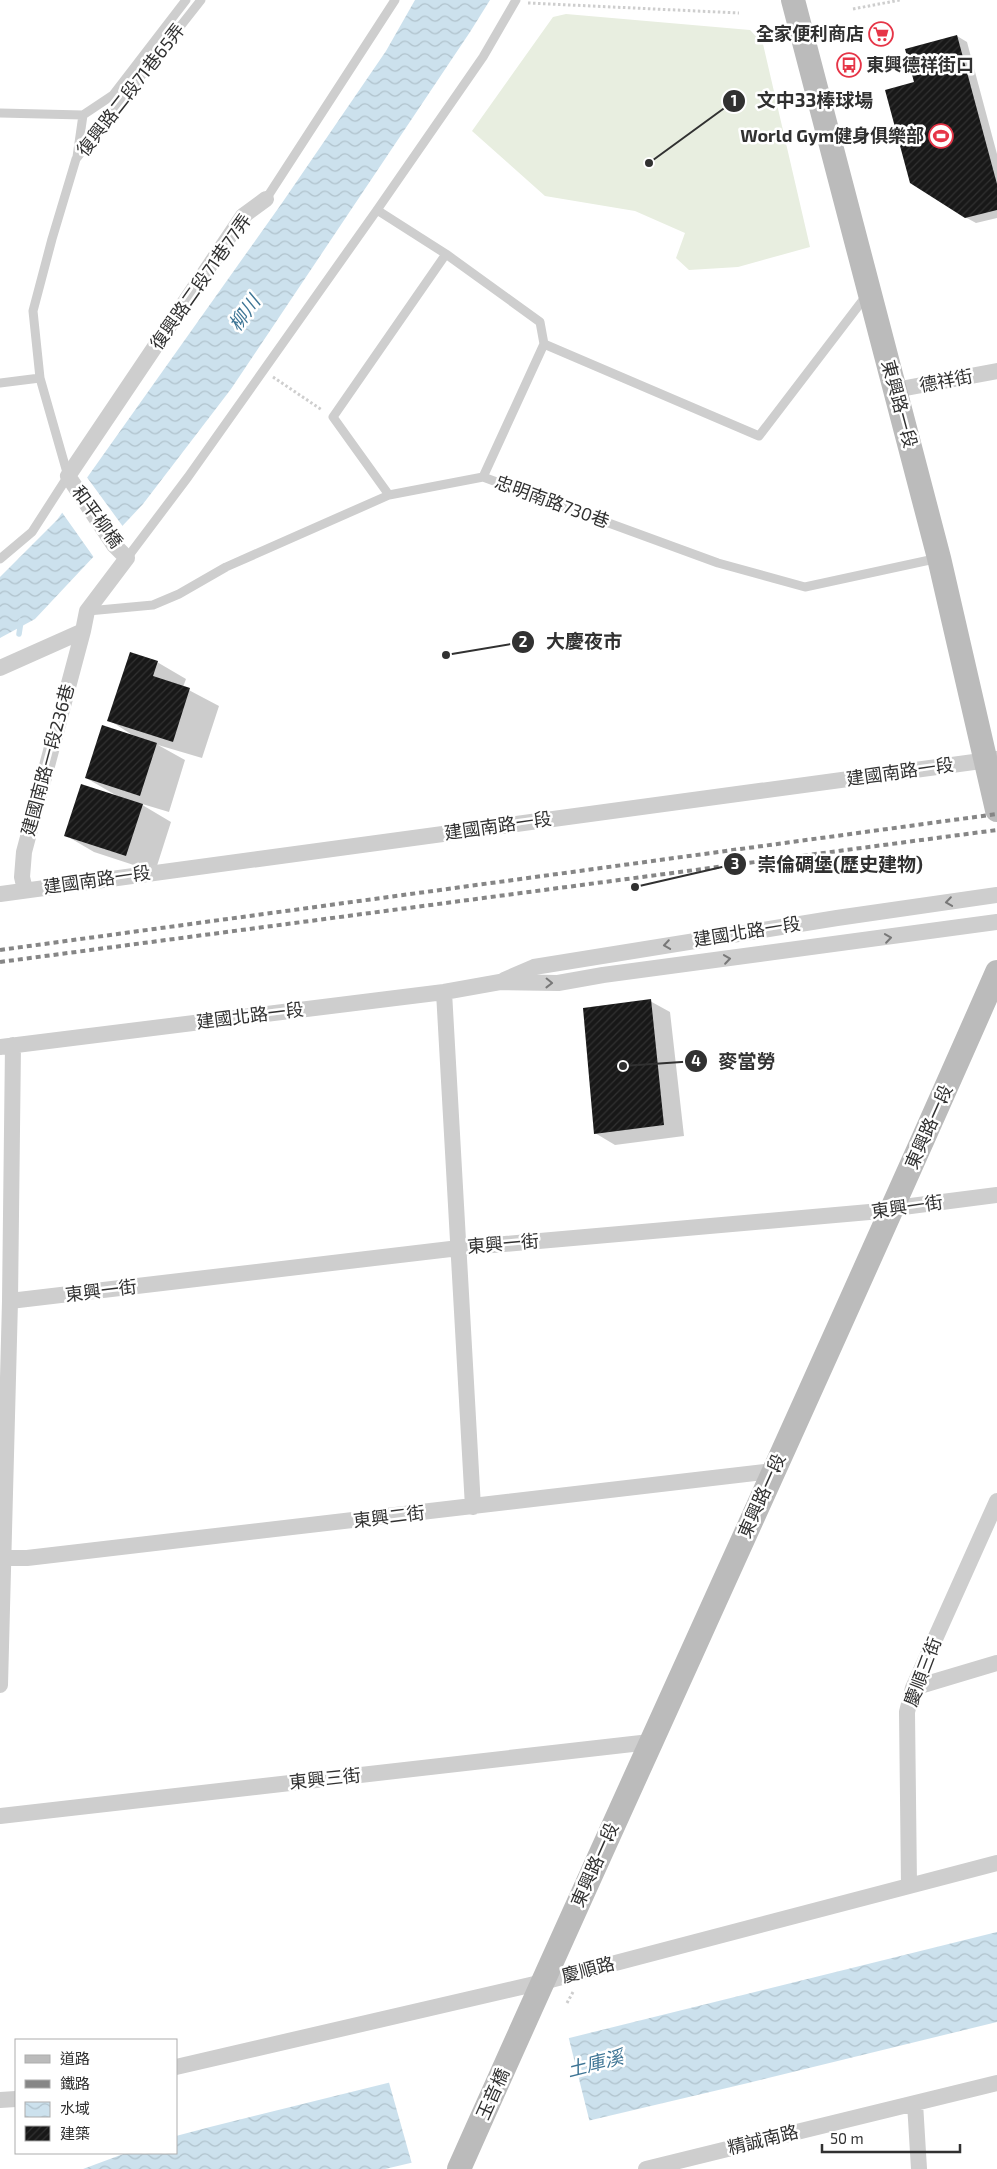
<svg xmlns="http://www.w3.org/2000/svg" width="997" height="2169" font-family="'Exo 2','Noto Sans TC',sans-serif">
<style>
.garden{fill:#e8eee0}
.water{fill:url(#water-waves)}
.pier{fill:#fff}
.shadow{fill:#0003}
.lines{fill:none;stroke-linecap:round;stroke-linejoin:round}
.stream{stroke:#cce1ed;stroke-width:5.5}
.building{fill:url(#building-hatch)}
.path{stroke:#cecece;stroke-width:3;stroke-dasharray:2.5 2.5;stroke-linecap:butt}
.lane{stroke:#cecece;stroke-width:9}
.street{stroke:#cecece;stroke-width:16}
.secondary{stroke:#bbb;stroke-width:24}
.rail{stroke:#868686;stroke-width:4;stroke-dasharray:5 4;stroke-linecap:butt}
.oneway{stroke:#787878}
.labels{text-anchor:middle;stroke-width:5;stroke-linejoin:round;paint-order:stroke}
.poi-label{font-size:18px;font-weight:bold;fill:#313131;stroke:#fff;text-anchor:end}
.street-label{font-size:18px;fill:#313131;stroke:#fff}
.water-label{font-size:19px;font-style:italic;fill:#3e7595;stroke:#fff}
.leader{fill:none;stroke:#313131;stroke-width:2}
.callout-dot{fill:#313131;stroke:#fff;stroke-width:2}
.mark-label{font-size:15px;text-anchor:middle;font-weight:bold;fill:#fff}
.callout-label{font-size:19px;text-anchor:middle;font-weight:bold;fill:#313131;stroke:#fff;stroke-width:5;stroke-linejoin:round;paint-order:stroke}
</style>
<defs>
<pattern id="water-waves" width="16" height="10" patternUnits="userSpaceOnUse" patternTransform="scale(1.25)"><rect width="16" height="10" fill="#cce1ed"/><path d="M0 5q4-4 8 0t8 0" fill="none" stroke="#b0c2cc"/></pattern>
<pattern id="building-hatch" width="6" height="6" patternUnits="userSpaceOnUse" patternTransform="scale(1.25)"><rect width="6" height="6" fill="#181818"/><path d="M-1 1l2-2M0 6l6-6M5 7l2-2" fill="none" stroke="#313131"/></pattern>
</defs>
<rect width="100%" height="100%" fill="#fff"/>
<!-- garden -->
<path class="garden" d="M566 14 750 30 763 44 810 247 738 267 689 270 676 258 685 233 635 211 545 196 472 131 553 17Z"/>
<!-- water -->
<path class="water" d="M415 0H490L470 32 231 389 143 504 35 619 0 638V577L57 520 282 203 386 51Z
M997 1932V2022L748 2083 385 2169H83L126 2153H176V2136L210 2127Z"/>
<!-- pier -->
<path class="pier" d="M86 476 124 528 95 559 61 511Z
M568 2035 590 2123 412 2164 388 2079Z"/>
<!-- shadow -->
<path class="shadow" d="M957 36 967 42 997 154V218L976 223 965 217 915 83Z
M157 662 186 679 183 687 219 706 202 758 158 745 185 760 169 812 139 803 171 822 155 872 94 852 65 835 119 797 86 778 137 738 109 720Z
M650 1001 670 1012 684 1136 615 1145 595 1133Z"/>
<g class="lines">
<!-- stream -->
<path class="stream" d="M19 634 21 621"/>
</g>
<!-- building -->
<path class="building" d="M957 35 997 184V210L965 218 910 183 885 90 914 82 905 49Z
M130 652 158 661 153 676 190 688 173 742 107 721Z
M102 725 157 743 140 796 85 778Z
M81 784 143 804 126 856 64 836Z
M651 999 664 1125 594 1134 583 1008Z"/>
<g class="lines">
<!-- path -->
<path class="path" d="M528 3 739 13
M853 9 900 0
M273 377 322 410
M567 2003 573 1992"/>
<!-- lane -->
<path class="lane" d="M0 113 83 115 113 95 186 0
M77 157 83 115
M266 199 395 0
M377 210 446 254 333 417 389 495
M446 254 540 322 544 344
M0 383 40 378 33 311 52 239 76 159 201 0
M483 477 544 344 759 436 866 296
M127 558 188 477 377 210 483 57 516 0
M0 559 32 532 68 476 40 378
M88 611 153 605 179 594 226 567 389 495 483 477 718 563 805 587 939 558"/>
<!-- street -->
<path class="street" d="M895 390 997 371
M0 668 83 631 87 611 127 558 114 545 68 476 243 216 266 199
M25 890 22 877 24 852 83 631
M0 894 996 759
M504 980 534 967 837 918 997 895
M444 992 473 1507
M0 1047 444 992 500 982 558 983 603 975 997 922
M10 1301 459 1248 892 1210 903 1207 997 1195
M0 1558H27L773 1471
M0 1685 10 1301 13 1045
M913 1688 997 1663
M0 1816 650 1742
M909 1885 907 1712 913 1688 997 1501
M176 2067 543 1982 997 1863
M0 2100 16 2099
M915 2103 919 2169
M646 2169 997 2083"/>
<!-- secondary -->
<path class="secondary" d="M793 0 939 558 997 810
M459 2169C637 1769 821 1373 997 972"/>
<!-- rail -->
<path class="rail" d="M0 950 997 814
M0 962 997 830"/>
</g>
<!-- one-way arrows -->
<defs><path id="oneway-chevron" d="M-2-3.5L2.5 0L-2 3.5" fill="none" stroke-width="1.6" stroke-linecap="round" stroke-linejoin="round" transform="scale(1.25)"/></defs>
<g class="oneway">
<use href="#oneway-chevron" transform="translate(949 902) rotate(172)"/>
<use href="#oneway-chevron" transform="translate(888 938) rotate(-8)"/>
<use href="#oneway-chevron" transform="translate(667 945) rotate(171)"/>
<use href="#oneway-chevron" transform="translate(727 959) rotate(-8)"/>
<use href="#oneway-chevron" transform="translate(549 983) rotate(1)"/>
</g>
<!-- icons -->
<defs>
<g id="supermarket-ring" transform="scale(1.25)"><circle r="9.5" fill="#fff" stroke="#e63547" stroke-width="1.5"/><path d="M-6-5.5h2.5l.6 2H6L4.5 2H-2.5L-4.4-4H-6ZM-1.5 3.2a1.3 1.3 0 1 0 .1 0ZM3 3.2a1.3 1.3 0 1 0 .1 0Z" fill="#e63547"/></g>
<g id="bus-ring" transform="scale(1.25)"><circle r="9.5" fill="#fff" stroke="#e63547" stroke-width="1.5"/><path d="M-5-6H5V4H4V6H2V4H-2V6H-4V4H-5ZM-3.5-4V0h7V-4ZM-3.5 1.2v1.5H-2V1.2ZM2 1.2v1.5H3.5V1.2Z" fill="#e63547"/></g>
<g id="stadium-ring" transform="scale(1.25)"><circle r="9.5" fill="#fff" stroke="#e63547" stroke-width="1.5"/><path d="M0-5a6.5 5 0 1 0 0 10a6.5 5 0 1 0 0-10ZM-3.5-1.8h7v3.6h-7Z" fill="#e63547"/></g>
</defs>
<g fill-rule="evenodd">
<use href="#supermarket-ring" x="881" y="34"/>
<use href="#bus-ring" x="849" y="65"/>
<use href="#stadium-ring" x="941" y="136"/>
</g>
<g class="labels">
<!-- poi labels -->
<g class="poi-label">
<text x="864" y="40">全家便利商店</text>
<text x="866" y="71" text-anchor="start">東興德祥街口</text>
<text x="924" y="142">World Gym健身俱樂部</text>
</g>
<!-- street labels -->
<g class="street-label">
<text transform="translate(131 90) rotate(-52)" y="6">復興路二段71巷65弄</text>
<text transform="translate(201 282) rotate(-55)" y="6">復興路二段71巷77弄</text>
<text transform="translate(946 381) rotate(-11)" y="6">德祥街</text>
<text transform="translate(899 404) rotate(75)" y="6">東興路一段</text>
<text transform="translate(552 502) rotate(20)" y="6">忠明南路730巷</text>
<text transform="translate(97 517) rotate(54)" y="6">和平柳橋</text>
<text transform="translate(48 760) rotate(-75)" y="6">建國南路一段236巷</text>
<text transform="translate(900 772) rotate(-8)" y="6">建國南路一段</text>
<text transform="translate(498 826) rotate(-8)" y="6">建國南路一段</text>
<text transform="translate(97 880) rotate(-8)" y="6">建國南路一段</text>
<text transform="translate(747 932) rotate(-9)" y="6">建國北路一段</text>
<text transform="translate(250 1016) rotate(-7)" y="6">建國北路一段</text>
<text transform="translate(929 1127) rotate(-66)" y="6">東興路一段</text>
<text transform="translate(907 1207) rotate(-8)" y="6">東興一街</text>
<text transform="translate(503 1244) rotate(-5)" y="6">東興一街</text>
<text transform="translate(101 1291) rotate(-7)" y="6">東興一街</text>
<text transform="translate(762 1496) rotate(-66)" y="6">東興路一段</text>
<text transform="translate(389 1517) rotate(-7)" y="6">東興二街</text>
<text transform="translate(923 1672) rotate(-69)" y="6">慶順三街</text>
<text transform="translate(325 1779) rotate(-6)" y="6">東興三街</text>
<text transform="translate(595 1865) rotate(-66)" y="6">東興路一段</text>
<text transform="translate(588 1970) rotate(-15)" y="6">慶順路</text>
<text transform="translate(493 2094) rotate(-66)" y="6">玉音橋</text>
<text transform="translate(763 2140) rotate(-14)" y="6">精誠南路</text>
</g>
<!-- water labels -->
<g class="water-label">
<text transform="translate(244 313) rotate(-54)" y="7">柳川</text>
<text transform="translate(595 2063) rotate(-14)" y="7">土庫溪</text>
</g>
</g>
<!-- callouts -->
<path class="leader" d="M649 163L734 101M446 655L523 642M635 887L735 864M623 1066L696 1061"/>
<g class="callout-dot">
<circle cx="649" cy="163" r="5"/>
<circle cx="446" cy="655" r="5"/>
<circle cx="635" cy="887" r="5"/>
<circle cx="623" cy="1066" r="5"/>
<circle cx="734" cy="101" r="12"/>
<circle cx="523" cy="642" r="12"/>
<circle cx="735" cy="864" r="12"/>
<circle cx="696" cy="1061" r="12"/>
</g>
<g class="mark-label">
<text x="734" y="106">1</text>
<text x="523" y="647">2</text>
<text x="735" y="869">3</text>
<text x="696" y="1066">4</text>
</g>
<g class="callout-label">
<text x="815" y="107">文中33棒球場</text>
<text x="584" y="648">大慶夜市</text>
<text x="840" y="871">崇倫碉堡(歷史建物)</text>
<text x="747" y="1068">麥當勞</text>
</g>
<!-- legend -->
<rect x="15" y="2039" width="162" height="115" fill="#ffffff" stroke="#adadad"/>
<rect x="25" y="2055" width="25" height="8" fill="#bbbbbb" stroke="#adadad"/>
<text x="60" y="2064" font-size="15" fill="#313131">道路</text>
<rect x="25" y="2080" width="25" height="8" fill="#868686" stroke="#adadad"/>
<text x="60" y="2089" font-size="15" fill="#313131">鐵路</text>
<rect x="25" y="2102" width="25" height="15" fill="url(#water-waves)" stroke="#adadad"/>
<text x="60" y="2114" font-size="15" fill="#313131">水域</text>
<rect x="25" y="2126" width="25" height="15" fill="url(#building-hatch)" stroke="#adadad"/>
<text x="60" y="2139" font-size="15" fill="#313131">建築</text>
<!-- scale -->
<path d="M822 2144v8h138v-8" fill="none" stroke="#313131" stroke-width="2.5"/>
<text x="830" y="2144" font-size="15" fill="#313131" stroke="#ffffff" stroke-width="4" paint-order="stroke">50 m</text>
</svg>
